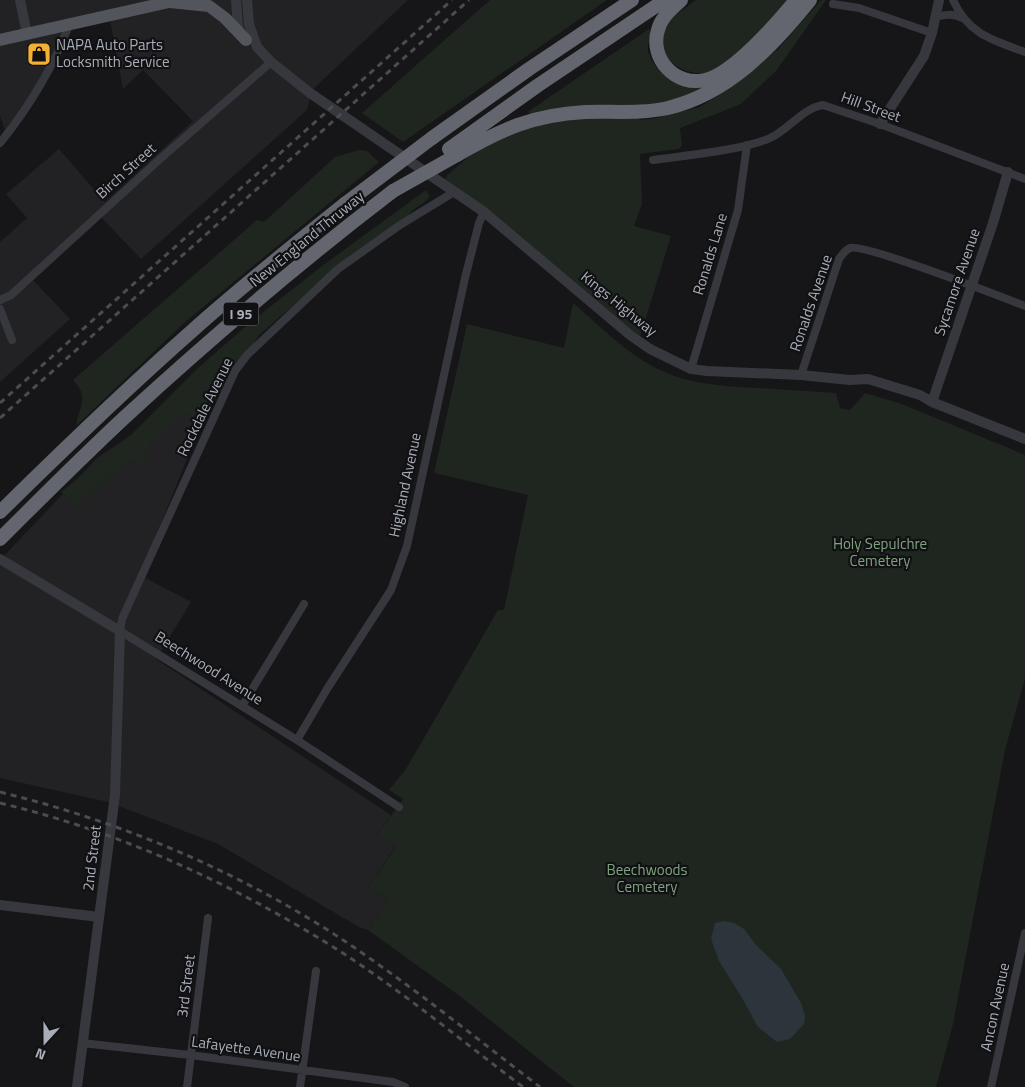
<svg xmlns="http://www.w3.org/2000/svg" width="1025" height="1087" font-family="'Titillium Web',sans-serif">
<style>
.built{fill:#222225}
.green{fill:#1e261f}
.water{fill:#2c353c}
.lines{fill:none;stroke-linecap:round;stroke-linejoin:round}
.minor{stroke:#37383d;stroke-width:8}
.tertiary{stroke:#37383d;stroke-width:10}
.primary{stroke:#53555c;stroke-width:12}
.motorway{stroke:#63666e;stroke-width:14}
.rail{stroke:#4a4c52;stroke-width:3;stroke-dasharray:6 5;stroke-linecap:butt}
.motorway-bridge{stroke:#63666e;stroke-width:14}
.labels{text-anchor:middle;stroke-width:4.5;stroke-linejoin:round;paint-order:stroke}
.shield{fill:#111113;stroke:#7b7e86;stroke-width:1}
.shield-label{font-size:14px;font-weight:bold;fill:#a8adb8}
.poi-label{font-size:15px;fill:#a8adb8;stroke:#111113;text-anchor:start}
.street-label{font-size:15px;fill:#a8adb8;stroke:#111113}
.park-label{font-size:15px;fill:#7fa381;stroke:#111113}
</style>
<rect width="100%" height="100%" fill="#161618"/>
<!-- built -->
<path class="built" d="M0 0H408L312 90 307 110 141 259 99 215 30 277 70 319 0 382V242L27 218 6 194 59 149 105 202 193 121 143 70 123 89 109 14 68 22 57 50 29 99 5 130 0 116Z
M189 396 208 407 140 575 191 602 156 659 391 815 377 835 396 845 369 887 388 899 368 930 359 927 218 844 108 802 0 778V560L97 458Z"/>
<!-- green -->
<path class="green" d="M490 0H607L403 142 362 113Z
M696 0H790C775 15 726 71 708 74 705 75 700 73 697 73 673 70 655 53 666 28 671 16 686 8 696 0Z
M821 0H826L776 71 741 104 680 128 682 145 679 149 640 154 642 204 634 226 671 236 640 337 445 179 447 177 446 176 484 144 534 124 591 118 639 117 640 120 652 119 700 107 740 81 778 49Z
M649 29 651 32C650 38 647 46 648 51 656 78 682 88 707 87L689 96 648 109 529 114V111Z
M359 150 367 151 379 162 184 323 76 426C79 406 90 397 73 380L257 220 264 222 335 157Z
M426 190 430 196C424 206 414 205 407 218L317 285 260 334 208 410 203 413 185 414 149 444 143 457 150 461 146 465 131 460 126 461 77 506 61 492 128 438 198 368 252 321 322 266Z
M573 303C600 326 626 353 658 369 690 385 724 386 759 388 784 390 810 391 836 393L840 408 850 410 865 393 902 404 1025 455V678L1005 750 953 1024 936 1087H574L461 997 368 930 388 899 369 887 396 846 377 835 403 799 389 790 406 769 498 610H504L528 495 434 473 467 324 564 348Z"/>
<!-- water -->
<path class="water" d="M724 921 734 923 744 929 756 945 781 969 801 1003 805 1016 804 1024 790 1039 777 1042 758 1027 742 998 719 961 711 939 715 923Z"/>
<g class="lines">
<!-- minor -->
<path class="minor" d="M953 0C968 34 992 40 1025 52
M833 4 859 8 932 33
M935 17C946 15 952 13 962 18
M0 143C29 107 53 68 69 25
M653 160C688 155 736 151 768 139 788 131 802 108 823 105L880 124 1025 179
M0 300 11 295 160 159 271 62
M0 309 12 340
M691 369 738 210 747 145
M801 375 839 259C842 255 845 250 850 248 863 243 1002 297 1025 306
M242 706 304 604
M297 740 327 689 391 590 407 546 465 278 479 223 484 212
M399 807 297 740 120 631 122 619 235 371 247 355 338 269 400 225 454 192
M82 1043 190 1055 393 1082 405 1087
M187 1087 208 918
M300 1087 316 971
M991 1087 1025 933"/>
<!-- tertiary -->
<path class="tertiary" d="M20 0 27 34
M236 0 238 27 241 33
M247 0 249 24 257 47 271 62 310 93 484 212 630 335 650 349 691 369 707 371 801 375 850 380 868 379 920 395 932 402 1025 439
M880 124 924 56 932 33 939 0
M932 402 993 223 1008 172
M0 559 120 631 115 795 77 1087
M0 905 99 917"/>
<!-- primary -->
<path class="primary" d="M170 2 209 6 225 18 246 40
M0 40 178 0"/>
<!-- motorway -->
<path class="motorway" d="M681 0C672 9 661 17 658 30 649 59 676 87 705 80 733 74 778 22 796 0
M432 138 529 69 632 0
M449 149 537 86 665 0
M457 155C502 129 532 115 585 112 613 111 641 114 668 108 729 93 772 47 810 0
M0 512C63 450 126 389 192 331 242 286 294 245 346 203
M0 539C41 498 82 457 125 417 211 338 300 262 393 191"/>
<!-- rail -->
<path class="rail" d="M0 403 452 0
M0 418 469 0
M0 792C122 822 241 872 346 942 413 987 476 1038 540 1087
M0 803C121 832 233 884 338 950 402 991 462 1041 523 1087"/>
<!-- motorway-bridge -->
<path class="motorway-bridge" d="M393 191 457 155
M346 203 432 138"/>
</g>
<!-- icons -->
<defs>
<g id="shop-square" transform="scale(1.25)"><rect x="-9" y="-9" width="18" height="18" rx="4" fill="#f2b134" stroke="#111113"/><path d="M-5-2.5h2.3a2.7 3.5 0 0 1 5.4 0H5L5.5 6h-11ZM-1.5-2.5h3a1.5 2.3 0 0 0-3 0Z" fill="#111"/></g>
</defs>
<g fill-rule="evenodd">
<use href="#shop-square" x="39" y="54"/>
</g>
<g class="labels">
<!-- shield labels -->
<rect class="shield" x="223.5" y="302.5" width="35" height="23" rx="4"/>
<g class="shield-label">
<text x="241" y="319">I 95</text>
</g>
<!-- poi labels -->
<g class="poi-label">
<text x="56" y="50">NAPA Auto Parts<tspan x="56" dy="17">Locksmith Service</tspan></text>
</g>
<!-- street labels -->
<g class="street-label">
<text transform="translate(871 107) rotate(20)" y="5">Hill Street</text>
<text transform="translate(126 171) rotate(-42)" y="5">Birch Street</text>
<text transform="translate(307 239) rotate(-39)" y="5">New England Thruway</text>
<text transform="translate(710 254) rotate(-73)" y="5">Ronalds Lane</text>
<text transform="translate(957 282) rotate(-71)" y="5">Sycamore Avenue</text>
<text transform="translate(811 303) rotate(-71)" y="5">Ronalds Avenue</text>
<text transform="translate(619 304) rotate(39)" y="5">Kings Highway</text>
<text transform="translate(205 407) rotate(-64)" y="5">Rockdale Avenue</text>
<text transform="translate(405 485) rotate(-78)" y="5">Highland Avenue</text>
<text transform="translate(209 668) rotate(32)" y="5">Beechwood Avenue</text>
<text transform="translate(92 858) rotate(-83)" y="5">2nd Street</text>
<text transform="translate(186 986) rotate(-83)" y="5">3rd Street</text>
<text transform="translate(995 1007) rotate(-78)" y="5">Ancon Avenue</text>
<text transform="translate(246 1049) rotate(8)" y="5">Lafayette Avenue</text>
</g>
<!-- park labels -->
<g class="park-label">
<text x="880" y="549">Holy Sepulchre<tspan x="880" dy="17">Cemetery</tspan></text>
<text x="647" y="875">Beechwoods<tspan x="647" dy="17">Cemetery</tspan></text>
</g>
</g>
<!-- north arrow -->
<g transform="translate(45 1042) rotate(201)" stroke="#111113" stroke-width="4" paint-order="stroke">
<path d="M0-4L9 19L0 12L-9 19Z" fill="#a8adb8"/>
<text y="-8" font-size="14" font-weight="bold" text-anchor="middle" fill="#a8adb8">N</text>
</g>
</svg>
